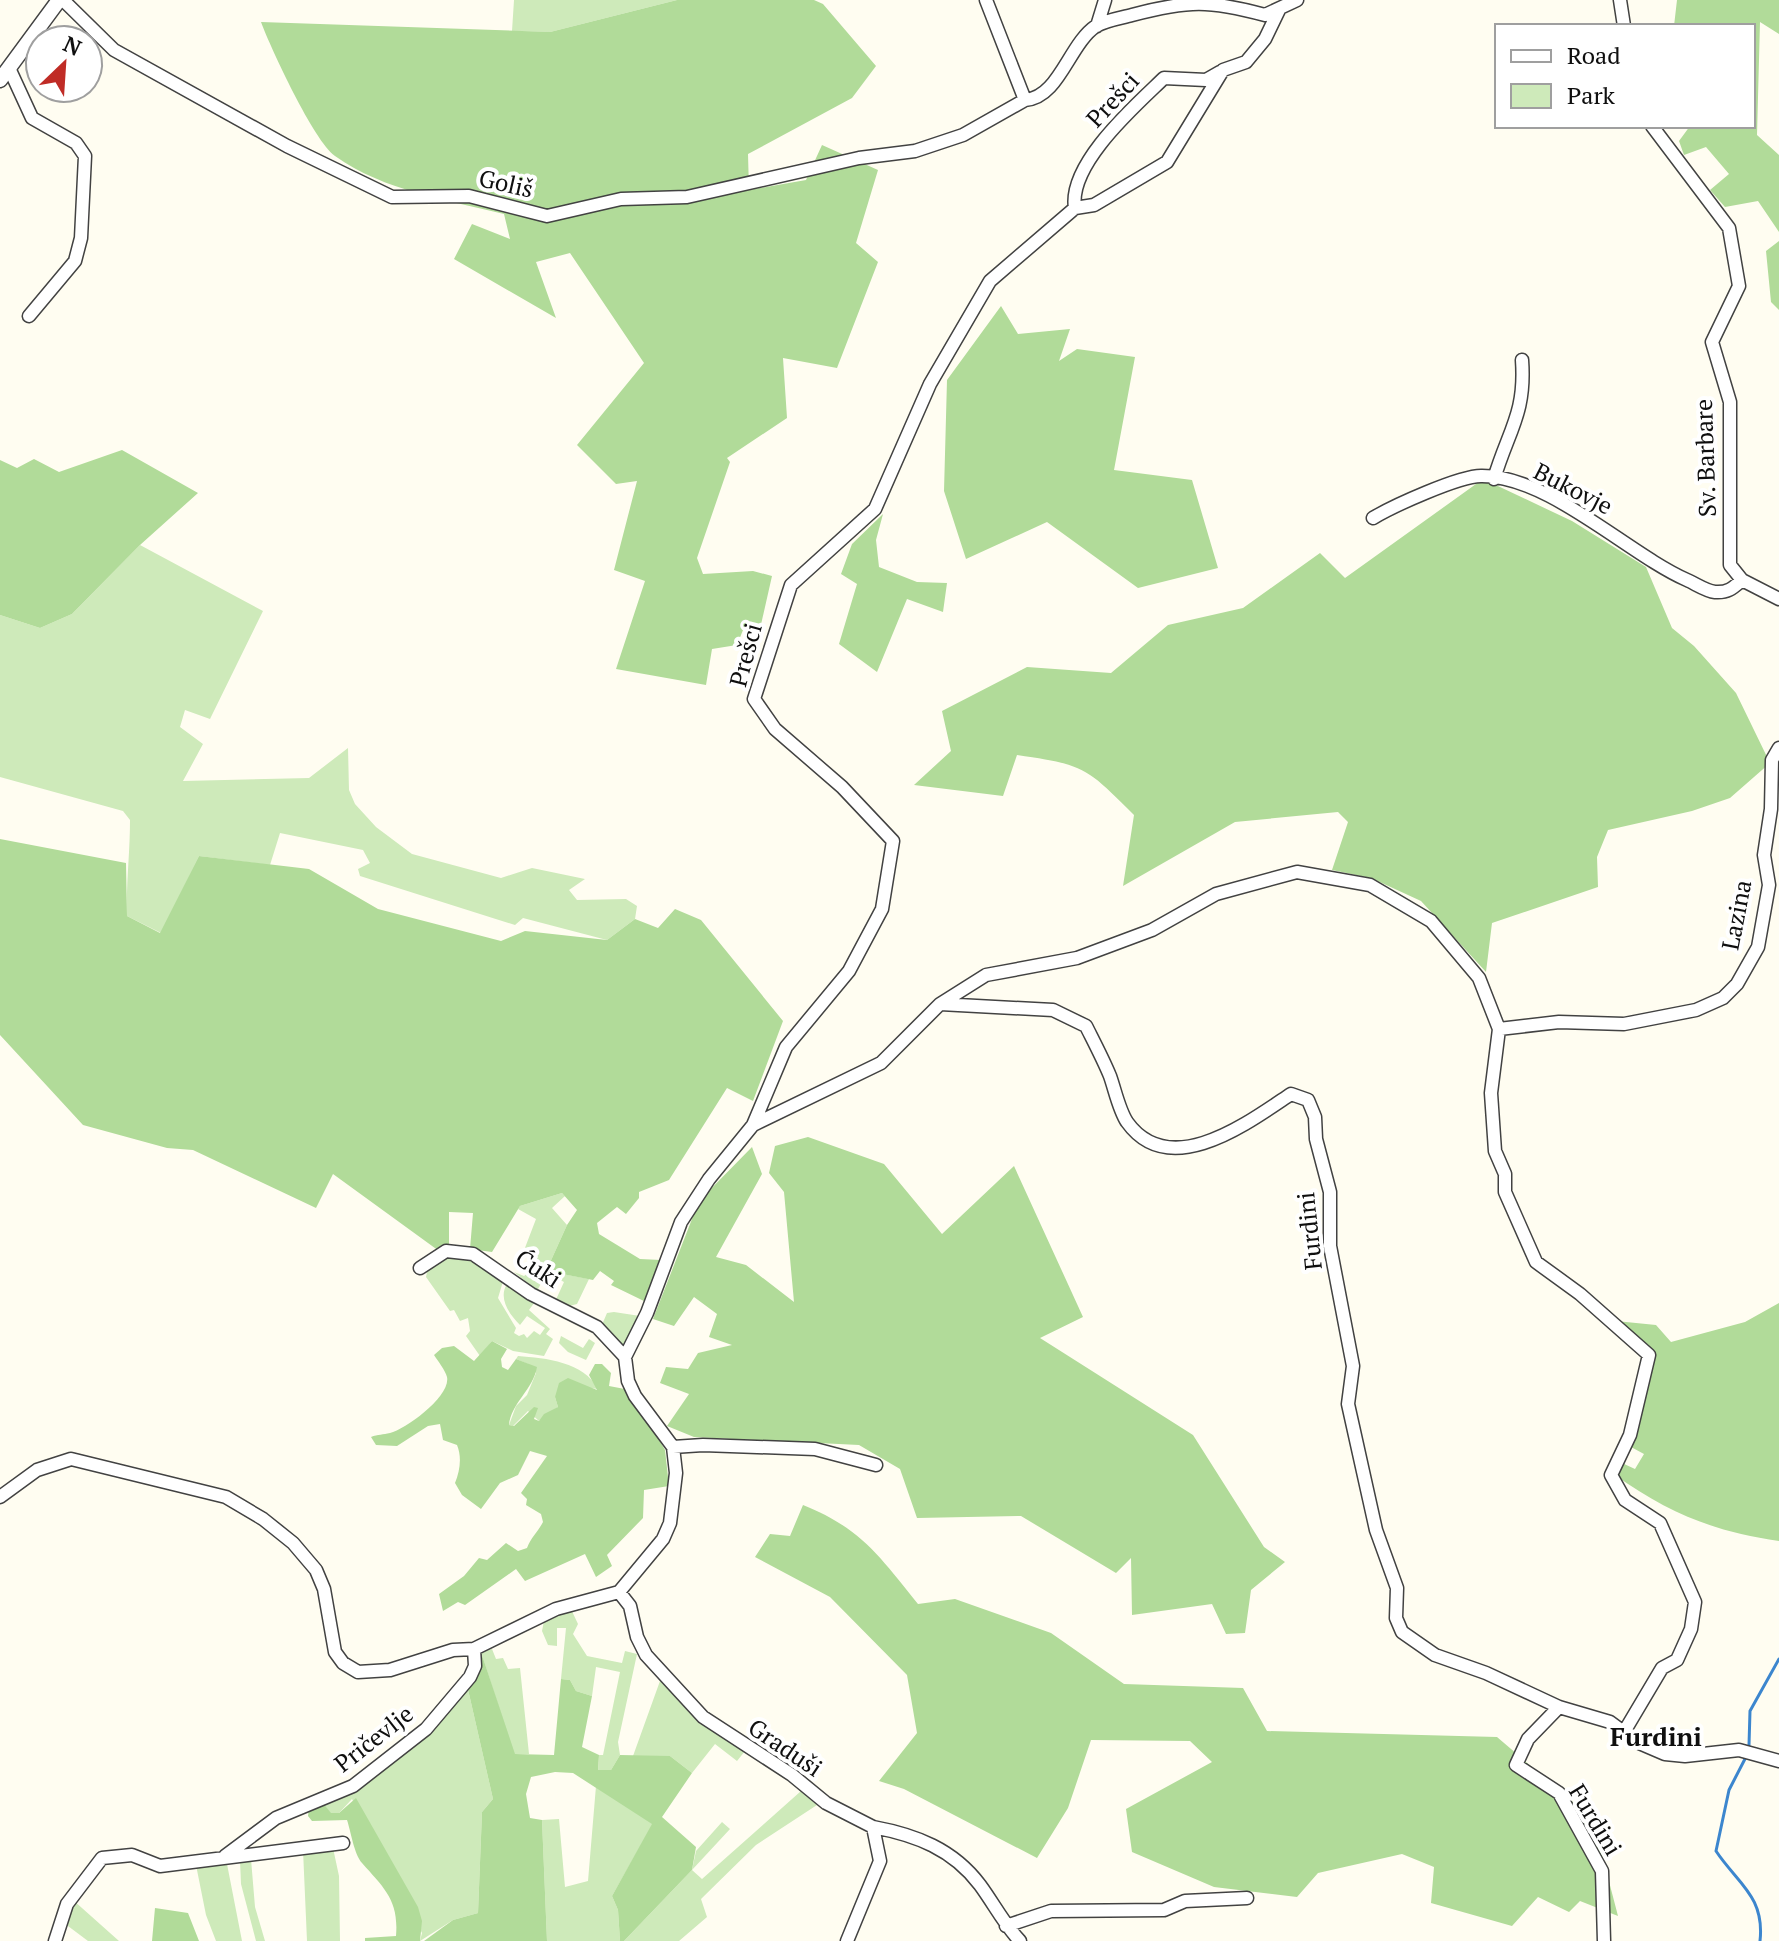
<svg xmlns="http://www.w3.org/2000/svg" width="1779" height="1941" font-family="'PT Serif',serif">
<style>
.green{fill:#ceeaba}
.forest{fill:#b1db99}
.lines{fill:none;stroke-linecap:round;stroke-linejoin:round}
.stream{stroke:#3c86ce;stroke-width:3}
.minor-casing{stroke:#424242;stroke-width:15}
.tertiary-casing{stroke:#424242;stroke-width:17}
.minor{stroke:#fff;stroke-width:12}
.tertiary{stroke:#fff;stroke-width:14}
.labels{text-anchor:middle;stroke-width:8;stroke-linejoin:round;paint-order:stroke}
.street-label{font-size:24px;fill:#0f0f0f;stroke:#fff}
.neighbourhood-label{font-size:26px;font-weight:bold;fill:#0f0f0f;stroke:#fff}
</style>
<rect width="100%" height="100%" fill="#fffdf1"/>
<!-- green -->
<path class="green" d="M514 0H677L550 32 512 31Z
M140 545 263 611 210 719 185 710 180 727 203 744 183 781 309 778 348 748 349 790 355 804 376 827 412 854 501 878 532 868 585 879 569 890 577 900 626 899 637 906 635 919 607 940 523 918 515 925 360 876 358 869 370 863 363 850 280 833 270 865 199 856 161 933 127 916C126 883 130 853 130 820L123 811 0 777V615L40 628 72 614Z
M562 1193 565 1196 552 1208 567 1225 548 1267 552 1272 589 1279 577 1304 565 1307 554 1304 564 1282 547 1273 538 1289 550 1296 548 1299 514 1272 524 1276 535 1268 532 1266 535 1261 523 1253 536 1219 518 1209 520 1206Z
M462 1253 504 1278 498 1298 516 1328 514 1333 519 1336 524 1334 527 1338 534 1331 540 1335 545 1328 527 1316 520 1325C509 1314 498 1298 507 1284L537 1299 529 1310 550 1329 546 1334 553 1339 544 1356 513 1351 492 1341 480 1356 466 1336 470 1331 468 1318 460 1321 454 1310 450 1311 426 1277 429 1263Z
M614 1312 640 1316 626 1350 601 1327 607 1313Z
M561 1336 583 1348 589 1339 595 1343 586 1360 568 1352 559 1343Z
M518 1356C546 1358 584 1362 598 1389L590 1388 555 1397 558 1407 539 1421 528 1411 513 1426 509 1425 516 1406 527 1395 536 1373 528 1364 516 1359Z
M570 1607 578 1624 573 1634 587 1656 622 1663 625 1651 637 1654 618 1742 620 1755 611 1770 598 1771 599 1755H603L620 1672 596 1667 592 1696 576 1691 570 1680 561 1679 566 1628H557V1646L548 1645 542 1631 544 1621Z
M492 1649 496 1659 503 1658 508 1669 520 1668 529 1754H514L481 1652Z
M660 1681 721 1736 745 1751 737 1761 715 1744 692 1773 670 1756H633Z
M467 1685 493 1799 482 1812 478 1913 453 1920 420 1941 422 1933 352 1799 339 1813 331 1814 323 1803 352 1791Z
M596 1786 653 1824 612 1896 618 1910 620 1941H547L542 1820 559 1819 565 1887 588 1881Z
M801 1791 817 1805 756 1845 701 1899 707 1917 679 1941H624L692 1870 696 1851 722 1822 730 1829 692 1870 702 1879Z
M333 1848 339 1876 340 1941H307L303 1850Z
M251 1859 255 1907 265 1941H256L241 1884 240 1860Z
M227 1864 242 1941H216L206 1915 196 1865Z
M73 1900 119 1941H88L64 1923Z"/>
<!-- forest -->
<path class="forest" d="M677 0H814L823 4 876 66 852 98 748 154 749 190 806 180 822 145 878 170 856 243 878 262 837 368 783 358 787 418 727 458 730 462 697 558 703 574 753 571 772 576 760 629 747 620 737 645 712 649 706 685 616 669 645 581 614 570 637 481 616 484 577 445 644 363 570 253 536 262 556 318 454 259 472 224 510 239 504 214C448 200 384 191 335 156 314 141 271 49 261 22L550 32Z
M1677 0H1779V34L1760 22 1757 135 1779 155V232L1758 201 1725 207 1710 190 1729 174 1706 147 1684 155 1679 141 1690 126H1753V26H1674Z
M1779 241V310L1771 302 1766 251Z
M1001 306 1018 334 1070 329 1059 361 1077 349 1135 357 1114 470 1192 480 1218 568 1138 588 1047 522 966 559 944 491 947 380Z
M122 450 198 493 140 545 72 614 40 628 0 615V460L17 468 34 459 59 472Z
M1483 479 1572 521 1646 567 1672 628 1694 646 1736 693 1770 763 1730 798 1692 811 1608 830 1597 857 1598 887 1492 923 1486 972 1421 901 1371 878 1332 870 1348 822 1338 812 1235 822 1123 886 1134 815C1086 767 1085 765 1017 755L1003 796 914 785 951 751 942 711 1027 667 1111 673 1168 625 1243 608 1320 553 1345 578Z
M883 514 876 540 879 567 917 582 947 583 943 612 907 599 877 672 839 644 857 584 841 574 852 544Z
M0 839 126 863 127 916 160 933 199 856 309 869 378 909 501 941 525 931 607 940 635 919 658 928 675 909 701 920 783 1021 753 1101 727 1088 669 1180 639 1192V1198L626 1214 617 1207 597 1223 599 1234 640 1259 661 1260 646 1302 611 1285 614 1281 600 1271 593 1280 552 1272 548 1267 567 1225 577 1210 562 1193 520 1206 492 1252 470 1249 473 1213 449 1212V1246L439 1251 333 1174 316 1208 193 1150 167 1148 83 1125 0 1035Z
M808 1137 884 1164 942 1234 1014 1166 1083 1317 1040 1338 1193 1435 1264 1547 1285 1562 1251 1590 1245 1633 1226 1634 1212 1604 1132 1615 1131 1558 1116 1573 1021 1516 917 1518 900 1469 859 1445 694 1437 667 1426 689 1394 660 1383 666 1367 688 1369 698 1353 732 1345 709 1337 717 1314 694 1297 674 1326 653 1319 699 1201 752 1147 762 1174 716 1257 746 1265 794 1302 784 1192 769 1173 775 1146Z
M1779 1303V1541C1715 1532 1668 1513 1615 1475L1622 1463 1635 1469 1644 1454 1631 1447 1652 1353 1616 1321 1656 1325 1671 1342 1745 1322Z
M492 1341 507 1349 501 1359 502 1367 508 1370 516 1359 537 1367C533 1390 511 1403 509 1425L514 1426 534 1407 538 1408 534 1419 539 1421 544 1414 558 1407 555 1397 559 1383 568 1378 597 1390 589 1375 595 1364H602L611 1373 609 1386 630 1390 665 1450 669 1486 644 1490 643 1518 607 1555 612 1566 596 1577 585 1554 525 1581 516 1569 465 1605 458 1602 443 1611 439 1594 464 1576 479 1558 487 1560 506 1543 518 1551 527 1548C531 1537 538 1532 543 1522L541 1514 526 1505 527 1499 521 1493 547 1456 530 1451 518 1475 500 1483 481 1509 462 1495 455 1483C460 1471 462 1457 457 1445L443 1440 440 1424 428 1426 397 1446 376 1445 371 1437C378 1434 383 1435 390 1433 406 1429 451 1396 447 1377 445 1370 438 1361 434 1355L442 1348 454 1346 474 1361Z
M803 1505C861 1528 880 1557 918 1604L955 1599 1051 1633 1124 1684 1243 1688 1267 1731 1497 1737 1574 1803 1600 1847 1618 1916 1580 1901 1569 1912 1538 1897 1512 1926 1431 1903 1434 1867 1402 1854 1318 1873 1297 1897 1214 1887 1132 1852 1126 1809 1212 1762 1190 1741 1091 1740 1068 1808 1037 1858 904 1789 879 1781 917 1733 907 1675 830 1597 755 1557 770 1534 790 1536Z
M481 1652 515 1754 554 1755 561 1679 570 1680 576 1691 592 1696 582 1747 599 1755 598 1770H611L620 1755 670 1756 692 1773 662 1817 696 1847 692 1870 624 1941H620L618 1910 612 1896 652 1824 573 1773 555 1772 531 1777 526 1794 530 1818 542 1820 547 1941H424L453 1920 478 1913 482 1812 493 1799 467 1685 476 1653Z
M356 1798 418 1907 422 1921 420 1941H365V1938L396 1936C399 1900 384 1888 362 1863 354 1854 351 1832 347 1820L312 1821 308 1816 309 1808 323 1803 331 1813H339Z
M155 1908 188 1913 199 1941H152Z"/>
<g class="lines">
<!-- stream -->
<path class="stream" d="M1749 1745 1750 1711 1779 1659
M1747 1755 1729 1790 1716 1851C1737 1883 1765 1896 1760 1941"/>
<!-- minor casing -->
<g class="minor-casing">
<path id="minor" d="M63 0 114 50 287 146 392 197 469 196 547 216 621 199 687 197 859 158 915 151 963 135 1025 100
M986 0 1025 100C1059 98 1069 44 1096 26 1106 20 1121 18 1132 15 1189 0 1209 0 1265 15L1297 0
M1620 0 1624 26
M1097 26 1105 0
M9 68 32 118 76 143 85 156 81 238 75 261 29 316
M1652 126 1729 228 1739 286 1712 342 1730 402V565L1742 580 1779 599
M1075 208C1068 164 1135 106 1164 78L1206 80 1220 72
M1494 479C1508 431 1526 414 1522 360
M1373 518C1393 506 1459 476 1481 476 1548 475 1628 554 1687 580 1696 584 1706 591 1715 592 1728 593 1733 588 1742 580
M940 1004 1053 1010 1086 1026C1094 1042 1103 1059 1110 1076 1115 1090 1119 1110 1127 1122 1170 1182 1249 1122 1291 1094L1308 1100 1315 1117 1316 1139 1330 1192V1246L1353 1366 1348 1404 1376 1530 1397 1588 1396 1618 1402 1632 1435 1655 1486 1673 1559 1707 1610 1722 1637 1742 1665 1754 1685 1756 1739 1750 1779 1761
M1499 1029 1559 1022 1624 1024 1696 1010 1723 998 1737 984 1758 947 1769 885 1764 855 1771 809 1772 760 1779 748
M753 1125 881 1063 940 1004 986 975 1077 958 1152 930 1216 894 1297 872 1370 885 1431 921 1479 978 1499 1029 1491 1093 1495 1151 1505 1174V1192L1536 1262 1580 1294 1649 1355 1630 1435 1611 1475 1625 1500 1660 1523 1695 1602 1691 1629 1677 1660 1662 1668 1624 1732
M420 1268 446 1251 473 1254 531 1294 597 1327 625 1357
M673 1447 703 1445 815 1449 876 1465
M0 1497 37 1470 71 1459 226 1497 263 1519 293 1543 316 1570 324 1589 335 1652 343 1663 358 1672 390 1670 453 1650 474 1649 556 1609 619 1592 663 1539 670 1523 676 1473 673 1447 635 1396 628 1381 625 1357 647 1313 681 1222 709 1179 753 1125 786 1047 849 971 882 909 893 841 842 787 775 729 754 699 791 585 875 509 930 384 990 281 1075 208 1094 205 1167 162 1223 70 1246 62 1265 39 1279 10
M619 1592 630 1606 637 1637 646 1655 703 1717 792 1775 826 1803 873 1827 880 1861 847 1941
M1559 1707 1528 1739 1516 1765 1559 1793 1602 1871 1604 1941
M873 1827C916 1835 953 1849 980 1885 994 1904 1004 1924 1020 1941
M225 1856 276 1818 353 1786 426 1729 470 1677 475 1666 474 1649
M1006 1926 1051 1911 1164 1910 1185 1901 1247 1898
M55 1941 67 1904 102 1858 132 1855 160 1866 343 1843"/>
</g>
<!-- tertiary casing -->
<g class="tertiary-casing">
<path id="tertiary" d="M0 80 59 0"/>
</g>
<!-- minor -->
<use href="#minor" class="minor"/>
<!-- tertiary -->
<use href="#tertiary" class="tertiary"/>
</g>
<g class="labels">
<!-- street labels -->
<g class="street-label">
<text transform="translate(1113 100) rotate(-47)" y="8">Prešci</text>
<text transform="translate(506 184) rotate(13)" y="8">Goliš</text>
<text transform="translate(1706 458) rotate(-92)" y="8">Sv. Barbare</text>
<text transform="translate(1573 489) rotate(27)" y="8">Bukovje</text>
<text transform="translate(746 655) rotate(-75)" y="8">Prešci</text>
<text transform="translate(1737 915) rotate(-79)" y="8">Lazina</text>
<text transform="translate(1310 1231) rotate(-96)" y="8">Furdini</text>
<text transform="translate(538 1269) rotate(33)" y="8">Ćuki</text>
<text transform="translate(374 1739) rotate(-38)" y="8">Pričevlje</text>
<text transform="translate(785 1748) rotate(34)" y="8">Graduši</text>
<text transform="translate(1595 1820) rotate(59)" y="8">Furdini</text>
</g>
<!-- neighbourhood labels -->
<g class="neighbourhood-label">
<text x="1656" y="1746">Furdini</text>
</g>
</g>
<!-- legend -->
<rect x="1495" y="24" width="260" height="104" fill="#ffffff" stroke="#9f9f9f" stroke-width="2"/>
<rect x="1511" y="50" width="40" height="12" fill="#ffffff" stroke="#9f9f9f" stroke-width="2"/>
<text x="1567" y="64" font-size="24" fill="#0f0f0f">Road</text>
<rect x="1511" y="84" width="40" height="24" fill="#ceeaba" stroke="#9f9f9f" stroke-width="2"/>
<text x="1567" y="104" font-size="24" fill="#0f0f0f">Park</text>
<!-- north arrow -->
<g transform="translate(64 64) rotate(25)"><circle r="38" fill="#ffffff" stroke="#9f9f9f" stroke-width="2"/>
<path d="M0-6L14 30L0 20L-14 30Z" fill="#c02c26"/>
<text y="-12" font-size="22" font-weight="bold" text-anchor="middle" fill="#0f0f0f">N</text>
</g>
</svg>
